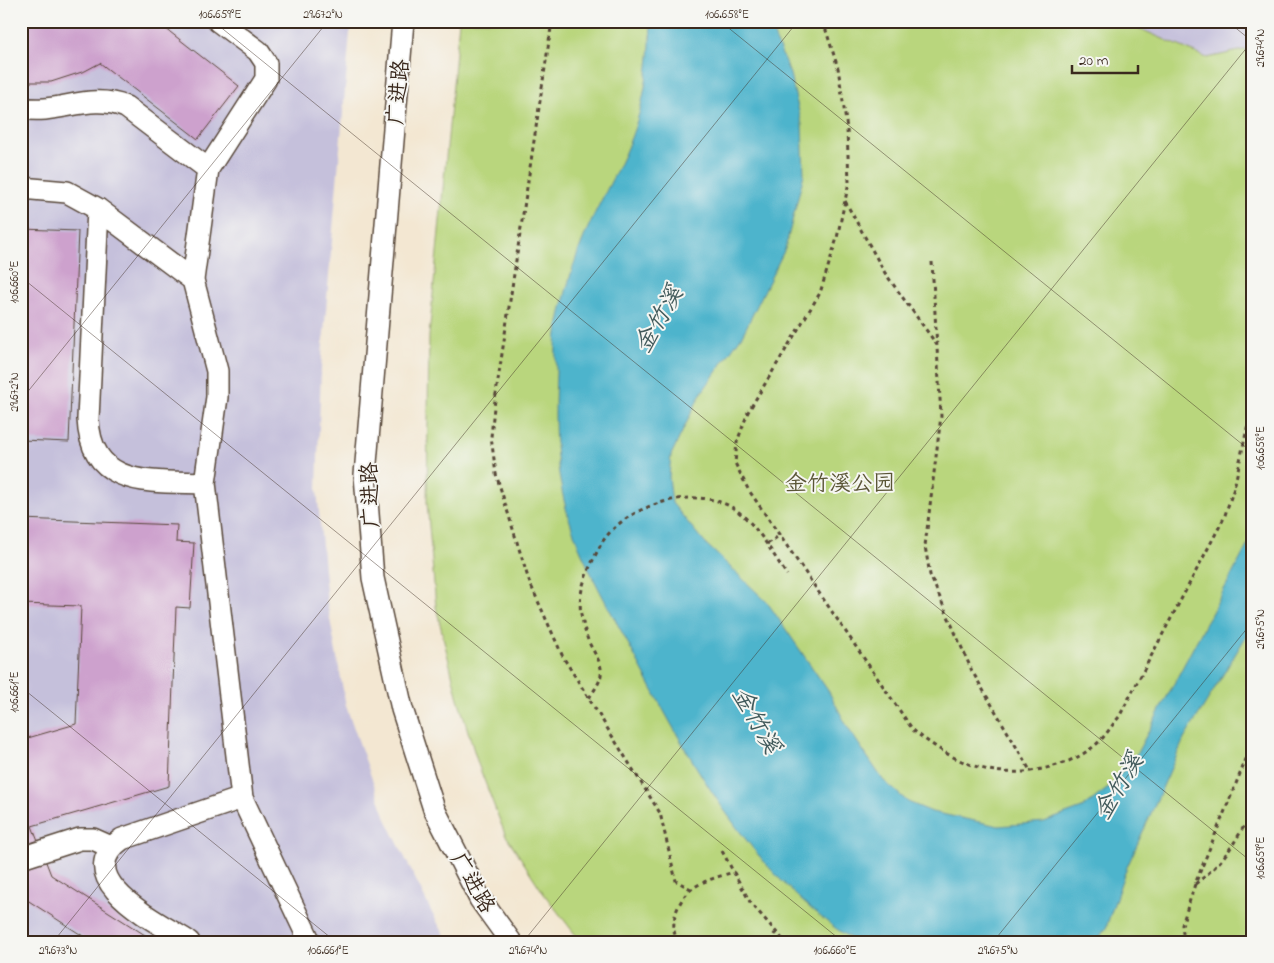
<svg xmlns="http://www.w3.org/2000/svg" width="1274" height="963" font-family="'Indie Flower','LXGW WenKai TC',sans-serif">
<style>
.industrial{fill:#c5c0db}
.green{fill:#b9d67d;stroke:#7a804e}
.water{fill:#4eb4cc;stroke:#446f75}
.building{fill:#cda1cd}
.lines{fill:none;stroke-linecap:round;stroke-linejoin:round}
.minor-casing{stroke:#574639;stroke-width:24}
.path{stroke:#574639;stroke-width:3;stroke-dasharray:4 4;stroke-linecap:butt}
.minor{stroke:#fff;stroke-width:21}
.ticks{fill:none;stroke:#3b2a1e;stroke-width:1;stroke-opacity:0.45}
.labels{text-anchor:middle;stroke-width:4;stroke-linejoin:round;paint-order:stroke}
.street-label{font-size:22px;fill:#3b2a1e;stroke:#f6f6f2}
.park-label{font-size:22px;fill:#5a5536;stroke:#f6f6f2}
.water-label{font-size:24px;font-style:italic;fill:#425a5b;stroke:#f6f6f2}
.neatline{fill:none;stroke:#3b2a1e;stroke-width:2}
.ticks-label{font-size:12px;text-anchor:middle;fill:#3b2a1e}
</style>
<rect width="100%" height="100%" fill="#f6f6f2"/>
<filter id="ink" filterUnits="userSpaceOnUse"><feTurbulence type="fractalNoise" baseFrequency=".02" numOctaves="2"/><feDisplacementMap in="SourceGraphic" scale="10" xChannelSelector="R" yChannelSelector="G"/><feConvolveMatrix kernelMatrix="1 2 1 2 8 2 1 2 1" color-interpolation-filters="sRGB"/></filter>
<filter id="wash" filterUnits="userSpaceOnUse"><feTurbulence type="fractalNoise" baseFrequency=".0096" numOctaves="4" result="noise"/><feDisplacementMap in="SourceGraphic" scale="20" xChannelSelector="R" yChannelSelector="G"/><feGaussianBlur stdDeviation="1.12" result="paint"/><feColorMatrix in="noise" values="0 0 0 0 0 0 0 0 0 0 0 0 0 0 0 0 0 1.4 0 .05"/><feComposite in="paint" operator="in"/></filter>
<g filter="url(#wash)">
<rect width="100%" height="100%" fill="#f3e7d2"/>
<!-- industrial -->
<path class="industrial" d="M21 21H351L321 368 317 489 327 603 346 706 387 821 433 915 449 942H21Z
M1122 21H1253V48L1207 58Z"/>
<!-- green -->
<path class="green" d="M459 21H1122L1207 58 1253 48V942H581L544 894 505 834 478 764 457 695 436 607 427 503 429 336Z"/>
<!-- water -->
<path class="water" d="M651 21H768L790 74 802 124 804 174 785 249 743 334 700 395 671 455 669 477 672 503 704 542 767 602 829 692 848 728 883 780 908 802 932 812 999 826 1044 822 1082 808 1111 786 1137 753 1253 535V625L1184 739 1124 874 1106 928 1096 942H856C750 876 687 756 631 649 607 604 581 561 567 512 554 464 554 423 556 373 556 358 555 342 558 327 564 296 572 266 584 237 597 205 616 176 629 143 645 104 650 63 651 21Z"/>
<g id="blocks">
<!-- building -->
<path class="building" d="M21 21H156L239 86 198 139 100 63 85 71 51 82H21Z
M21 229 78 231 69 442 21 440Z
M21 519 177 525 176 542 194 543 190 608 176 607 169 786 32 826 51 875 156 942H79L83 936 21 896V740L76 724 81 606 21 604Z"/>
</g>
</g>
<g filter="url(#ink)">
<use href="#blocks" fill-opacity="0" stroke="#574639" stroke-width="1"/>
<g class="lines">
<!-- minor casing -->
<g class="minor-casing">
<path id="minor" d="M218 21 258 51 266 63V79L208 169 193 280 217 371V397L205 483 242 798 310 942
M403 21 365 475 373 578 402 709 434 809 480 899 511 942
M21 108C59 115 88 92 126 107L208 169
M21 188 67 192 98 209 193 280
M98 209 88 419C91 489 152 481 205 483
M21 858 80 839H93L111 847
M189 942C160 923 66 879 122 839L242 798"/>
</g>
<!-- path -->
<path class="path" d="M552 21 494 407 491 437 496 474 529 581 563 657 660 813 676 881 691 889
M823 21 838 68 847 129 849 182 837 238 820 293 748 412 737 442 735 463 748 489 913 730C955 764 996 782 1050 767 1066 763 1081 757 1094 746 1104 739 1111 726 1119 717L1224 518 1234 488 1253 401
M845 201 885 273 937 345
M932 262 941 416 925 546 930 575 972 671 1031 772
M767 544 780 535
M589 698C593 692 600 683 601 675 603 662 592 651 588 640 585 632 583 623 581 614 577 590 589 568 600 546 621 506 697 482 736 510 758 526 772 553 787 575
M722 851 750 902 785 942
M1195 884C1225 862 1234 843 1253 811
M678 942C668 925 677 900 693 888 705 880 720 876 734 872
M770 942 775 933
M1184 942 1182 925 1195 884 1253 742"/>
<!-- minor -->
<use href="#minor" class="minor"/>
</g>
</g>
<!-- ticks -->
<path class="ticks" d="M213 21 1253 863M720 21 1253 453M1227 21 1253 42M21 277 843 942M21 400 328 21M21 687 336 942M53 942 798 21M523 942 1253 40M993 942 1253 621"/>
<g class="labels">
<!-- street labels -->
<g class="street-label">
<text transform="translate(397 92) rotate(-85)" y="8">广进路</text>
<text transform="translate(369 495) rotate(-92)" y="8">广进路</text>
<text transform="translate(474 882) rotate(60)" y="8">广进路</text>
</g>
<!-- park labels -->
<g class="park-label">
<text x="840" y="490">金竹溪公园</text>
</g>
<!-- water labels -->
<g class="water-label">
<text transform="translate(658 319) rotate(-60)" y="8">金竹溪</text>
<text transform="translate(757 720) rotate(60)" y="8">金竹溪</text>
<text transform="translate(1118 786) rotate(-59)" y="8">金竹溪</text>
</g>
</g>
<!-- margin -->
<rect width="1274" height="963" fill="none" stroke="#f6f6f2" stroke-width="55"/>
<!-- scale -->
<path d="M1072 65v8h66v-8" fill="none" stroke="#3b2a1e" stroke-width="2.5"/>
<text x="1079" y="65" font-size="15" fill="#3b2a1e" stroke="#f6f6f2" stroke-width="4" paint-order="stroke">20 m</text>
<rect x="28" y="28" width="1218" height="908" class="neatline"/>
<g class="ticks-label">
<text x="220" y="18">106.659°E</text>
<text x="323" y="18">29.672°N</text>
<text x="727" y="18">106.658°E</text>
<text transform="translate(1260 48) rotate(-90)" y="4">29.674°N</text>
<text transform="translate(14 282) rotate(-90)" y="4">106.660°E</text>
<text transform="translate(14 392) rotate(-90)" y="4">29.672°N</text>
<text transform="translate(1260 448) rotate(-90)" y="4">106.658°E</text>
<text transform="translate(1260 629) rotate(-90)" y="4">29.675°N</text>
<text transform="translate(14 692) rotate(-90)" y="4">106.661°E</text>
<text transform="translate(1260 858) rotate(-90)" y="4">106.659°E</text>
<text x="58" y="954">29.673°N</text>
<text x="328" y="954">106.661°E</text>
<text x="528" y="954">29.674°N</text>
<text x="835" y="954">106.660°E</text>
<text x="998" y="954">29.675°N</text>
</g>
</svg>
